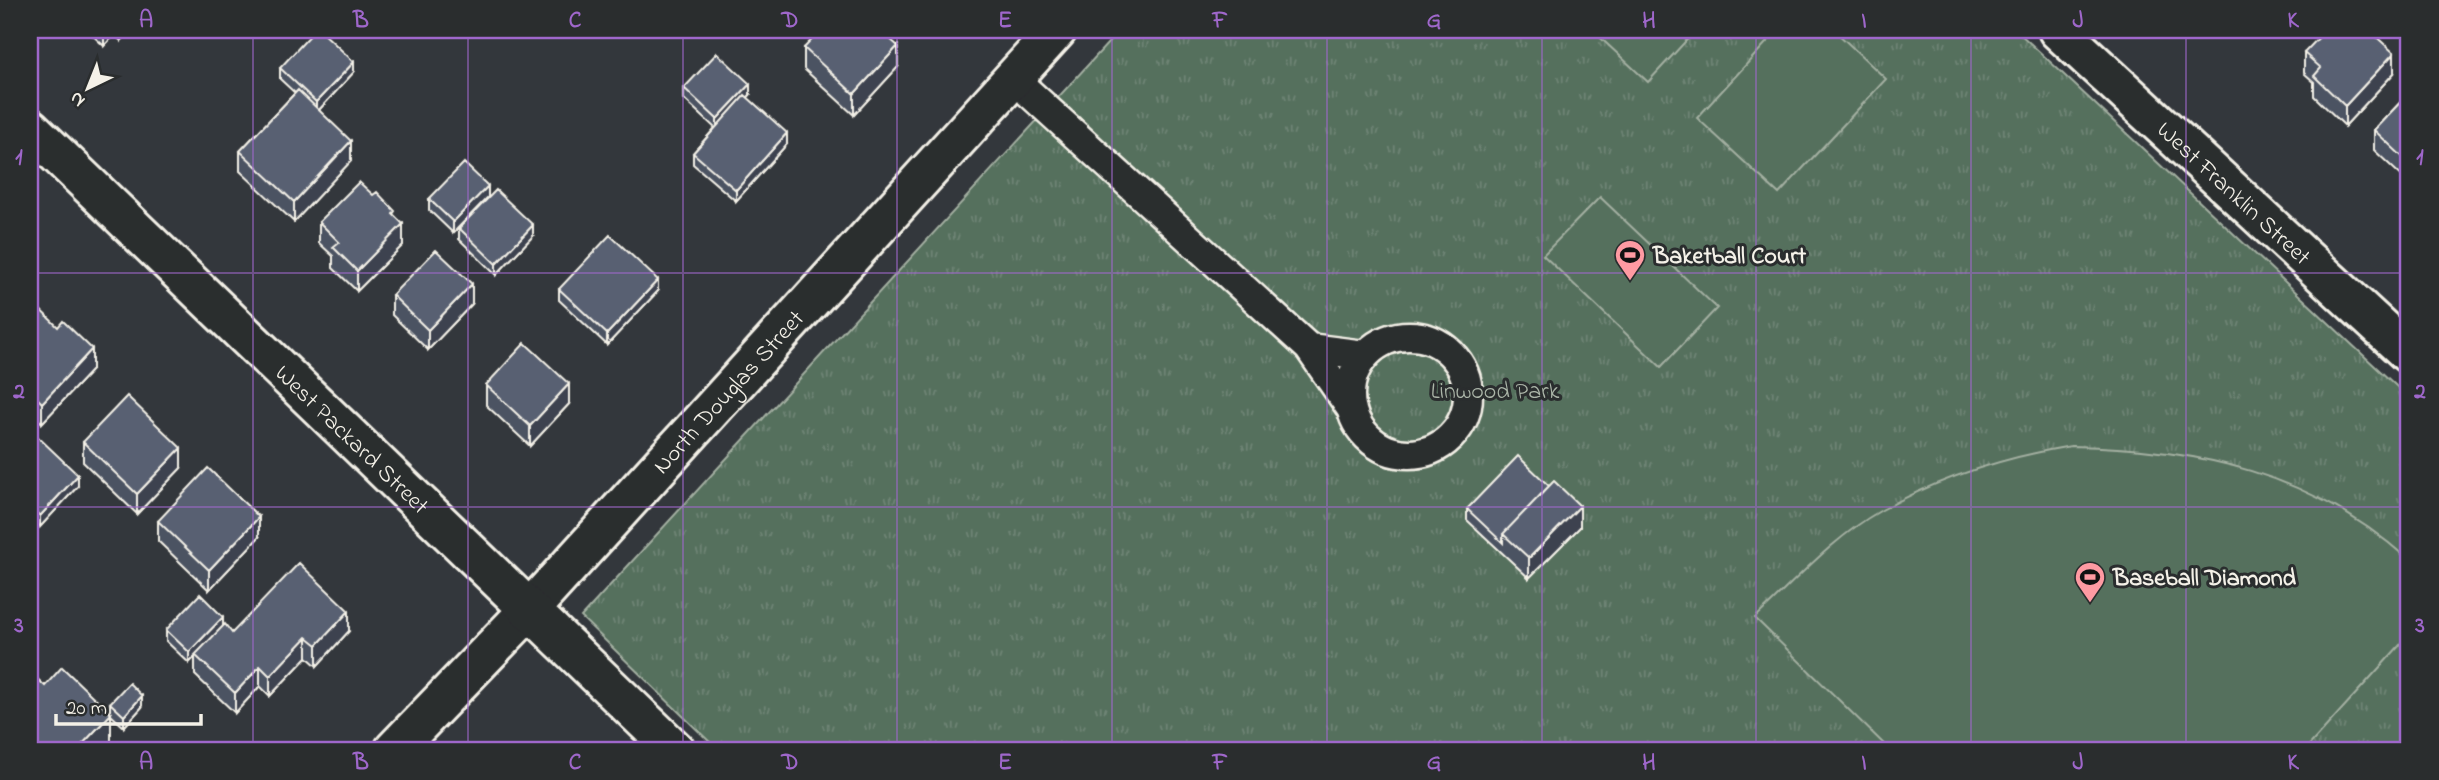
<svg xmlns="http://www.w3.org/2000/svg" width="2439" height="780" font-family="'Indie Flower',sans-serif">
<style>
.park{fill:url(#park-tufts);stroke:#a4b0a2;stroke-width:2}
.pitch{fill:#556f5d;stroke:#a4b0a2;stroke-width:2}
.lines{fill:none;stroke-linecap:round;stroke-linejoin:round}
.service-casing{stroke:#f4f1e8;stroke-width:33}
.minor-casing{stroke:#f4f1e8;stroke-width:44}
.tertiary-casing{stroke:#f4f1e8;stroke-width:44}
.service{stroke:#2a2d2e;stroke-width:28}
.minor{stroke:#2a2d2e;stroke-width:38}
.tertiary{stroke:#2a2d2e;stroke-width:38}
.wall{fill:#4c5362;stroke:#f4f1e8;stroke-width:2}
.shaded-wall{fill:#3e4350;stroke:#f4f1e8;stroke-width:2}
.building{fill:#586072;stroke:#f4f1e8;stroke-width:2}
.grid{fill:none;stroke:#9f67cb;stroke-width:2;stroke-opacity:0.55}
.labels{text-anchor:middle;stroke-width:6;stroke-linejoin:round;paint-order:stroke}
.street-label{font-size:24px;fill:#f4f1e8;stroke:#2a2d2e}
.poi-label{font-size:24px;font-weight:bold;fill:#f4f1e8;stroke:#2a2d2e;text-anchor:start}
.park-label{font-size:24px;fill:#acb6a9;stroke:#2a2d2e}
.neatline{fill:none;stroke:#9f67cb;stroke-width:2.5}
.grid-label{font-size:23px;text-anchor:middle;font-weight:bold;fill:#9f67cb}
</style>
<defs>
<pattern id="park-tufts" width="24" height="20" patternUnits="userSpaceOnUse" patternTransform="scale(1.75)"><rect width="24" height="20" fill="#556f5d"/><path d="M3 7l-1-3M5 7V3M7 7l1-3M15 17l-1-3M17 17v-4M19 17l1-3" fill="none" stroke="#6e8474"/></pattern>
</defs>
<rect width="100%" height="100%" fill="#33373c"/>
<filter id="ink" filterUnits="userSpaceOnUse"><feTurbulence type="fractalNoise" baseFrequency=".0143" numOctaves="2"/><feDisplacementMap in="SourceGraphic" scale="14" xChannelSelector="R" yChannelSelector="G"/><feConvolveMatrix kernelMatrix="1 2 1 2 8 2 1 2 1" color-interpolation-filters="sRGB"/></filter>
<g filter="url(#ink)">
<!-- park -->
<path class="park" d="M1120 30H2016L2409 398V750H718L581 617Z"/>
<!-- pitch -->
<path class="pitch" d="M1592 30H1696L1648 82Z
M1778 30H1834L1886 79 1779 194 1697 118Z
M1600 197 1717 308 1661 367 1543 255Z
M2071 446C2198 448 2312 473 2409 560V635L2305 750H1890L1755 618C1793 583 1835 536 1880 511 1939 478 2005 457 2071 446Z"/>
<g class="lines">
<!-- service casing -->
<g class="service-casing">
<path id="service" d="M1013 78 1309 348
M1350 395a59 59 0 1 1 118 0a59 59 0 1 1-118 0Z
M1352 410 1309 348 1365 355"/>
</g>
<!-- minor casing -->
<g class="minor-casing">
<g id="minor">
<path id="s1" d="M2058 30 2409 354"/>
<path id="s2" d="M394 750 530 609 1057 30"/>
</g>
</g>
<!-- tertiary casing -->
<g class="tertiary-casing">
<g id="tertiary">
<path id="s3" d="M30 128 675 750"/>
</g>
</g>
<!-- service -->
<use href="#service" class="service"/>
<!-- minor -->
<use href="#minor" class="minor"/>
<!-- tertiary -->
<use href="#tertiary" class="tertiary"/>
</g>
<!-- wall -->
<path class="wall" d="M87 30H132L121 41 114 35 104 46Z
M804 48 898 67 854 115 804 69Z
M2304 53 2394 73 2345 126 2314 96V82L2304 73Z
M280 68 354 72 319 110 351 161 294 222 240 171V151L295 93 280 79Z
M684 88 750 95 747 98 787 144 736 201 693 164V153L715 128 684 99Z
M2409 93V183L2374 150V130Z
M488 197 453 233 429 210V199Z
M395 217 403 245 357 291 333 268V256L319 243V222Z
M459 228 533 236 496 275 459 239Z
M559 289 658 291 607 345 559 300Z
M392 295 472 304 428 350 392 315Z
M30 300 92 370 42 423 30 411Z
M486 385 569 404 530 446 486 405Z
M83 442 181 468 137 514 83 462Z
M30 444 78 486 40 527 30 518Z
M1549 486 1580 527 1529 578 1467 520V509Z
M158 521 259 537 209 590 158 541Z
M223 626 232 633 349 631 317 666 307 657 270 696 260 686 235 713 195 675V657L189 663 166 641V630Z
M45 686 110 713V703L142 707 124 727 111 715V741Z"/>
<!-- shaded-wall -->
<path class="shaded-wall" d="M104 30H114V35L104 46Z
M121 30H132L121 41Z
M898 46V67L854 115V94Z
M2394 53V73L2345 126V106Z
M354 62V72L316 113V102Z
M750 84V95L717 130V119Z
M787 133V144L736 201V190Z
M351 141V161L294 222V202Z
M488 186V197L453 233V222Z
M403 224V245L357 291V271Z
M533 225V236L496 275V264Z
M658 280V291L607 345V334Z
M472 284V304L428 350V330Z
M92 349V370L42 423V403Z
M569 384V404L530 446V426Z
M181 448V468L137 514V494Z
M78 475V486L40 527V516Z
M1580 506V527L1529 578V558Z
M259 517V537L209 590V570Z
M349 611V631L317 666V645Z
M223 617V628L189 663V652Z
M307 637V657L270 696V676Z
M260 666V686L235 713V693Z
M142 696V707L124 727V716Z
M111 714V741L102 750H77Z"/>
<!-- building -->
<path class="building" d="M315 30H320L354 62 316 102 280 68Z
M821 30H880L898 46 854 94 804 48Z
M2326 30H2369L2394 53 2345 106 2314 76 2321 68 2304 53Z
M717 53 750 84 717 119 684 88Z
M298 90 351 141 294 202 240 151Z
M2409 93V163L2374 130Z
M745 95 787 133 736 190 693 153Z
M464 163 488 186 453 222 429 199Z
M359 182 373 195 377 192 395 211 393 214 403 224 357 271 333 247 339 242 319 222Z
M496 190 533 225 496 264 459 228Z
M610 235 658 280 607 334 559 289Z
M436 250 472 284 428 330 392 295Z
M30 300 58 327 63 321 92 349 42 403 30 391Z
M525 343 569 384 530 426 486 385Z
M127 396 181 448 137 494 83 442Z
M37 436 78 475 40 516 30 507V444Z
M1518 456 1549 486 1503 534V543L1467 509Z
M208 468 259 517 209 570 158 521Z
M1554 481 1580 506 1529 558 1503 534Z
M299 563 349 611 317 645 307 637 270 676 260 666 235 693 195 655 225 624 232 633Z
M200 594 223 617 189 652 166 630Z
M62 667 111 714 77 750H30V672L45 686Z
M129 683 142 696 124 716 110 703Z
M118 746 122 750H114Z"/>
</g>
<!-- grid -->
<path class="grid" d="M253 30V750M468 30V750M683 30V750M897 30V750M1112 30V750M1327 30V750M1542 30V750M1756 30V750M1971 30V750M2186 30V750M30 273H2409M30 507H2409"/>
<!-- icons -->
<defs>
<g id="stadium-pin" transform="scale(1.575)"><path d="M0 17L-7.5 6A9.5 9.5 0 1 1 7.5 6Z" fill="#ff9aa2" stroke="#2a2d2e"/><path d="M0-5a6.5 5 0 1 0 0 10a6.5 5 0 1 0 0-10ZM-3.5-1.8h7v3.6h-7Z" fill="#111"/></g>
</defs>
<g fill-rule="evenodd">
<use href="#stadium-pin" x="1630" y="255"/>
<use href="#stadium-pin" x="2090" y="577"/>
</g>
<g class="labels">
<!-- street labels -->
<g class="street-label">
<text dy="8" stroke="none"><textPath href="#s1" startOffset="240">West Franklin Street</textPath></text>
<text dy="8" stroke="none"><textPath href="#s2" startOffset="490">North Douglas Street</textPath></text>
<text dy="8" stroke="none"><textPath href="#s3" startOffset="448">West Packard Street</textPath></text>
</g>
<!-- poi labels -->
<g class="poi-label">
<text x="1653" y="263">Baketball Court</text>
<text x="2113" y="585">Baseball Diamond</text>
</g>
<!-- park labels -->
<g class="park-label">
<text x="1495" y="398">Linwood Park</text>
</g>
</g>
<!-- margin -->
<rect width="2439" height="780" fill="none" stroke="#2a2d2e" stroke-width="77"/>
<!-- north arrow -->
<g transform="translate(88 88) rotate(223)" stroke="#2a2d2e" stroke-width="5" paint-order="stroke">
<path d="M0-5L12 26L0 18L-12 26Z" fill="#f4f1e8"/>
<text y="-10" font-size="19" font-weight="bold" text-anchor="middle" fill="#f4f1e8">N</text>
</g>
<!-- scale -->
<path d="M56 714v10h145v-10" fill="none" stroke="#f4f1e8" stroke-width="3.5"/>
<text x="66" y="714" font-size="21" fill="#f4f1e8" stroke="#2a2d2e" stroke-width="5" paint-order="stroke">20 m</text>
<rect x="38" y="38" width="2362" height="704" class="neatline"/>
<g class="grid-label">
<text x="146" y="27">A</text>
<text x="361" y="27">B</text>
<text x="575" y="27">C</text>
<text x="790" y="27">D</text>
<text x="1005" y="27">E</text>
<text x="1220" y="27">F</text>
<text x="1434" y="27">G</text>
<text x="1649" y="27">H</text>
<text x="1864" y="27">I</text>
<text x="2078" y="27">J</text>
<text x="2293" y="27">K</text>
<text x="19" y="164">1</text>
<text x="2420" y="164">1</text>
<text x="19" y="398">2</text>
<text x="2420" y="398">2</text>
<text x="19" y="632">3</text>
<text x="2420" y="632">3</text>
<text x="146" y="769">A</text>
<text x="361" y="769">B</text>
<text x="575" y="769">C</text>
<text x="790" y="769">D</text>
<text x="1005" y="769">E</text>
<text x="1220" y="769">F</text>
<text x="1434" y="769">G</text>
<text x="1649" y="769">H</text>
<text x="1864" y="769">I</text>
<text x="2078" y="769">J</text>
<text x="2293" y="769">K</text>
</g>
</svg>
